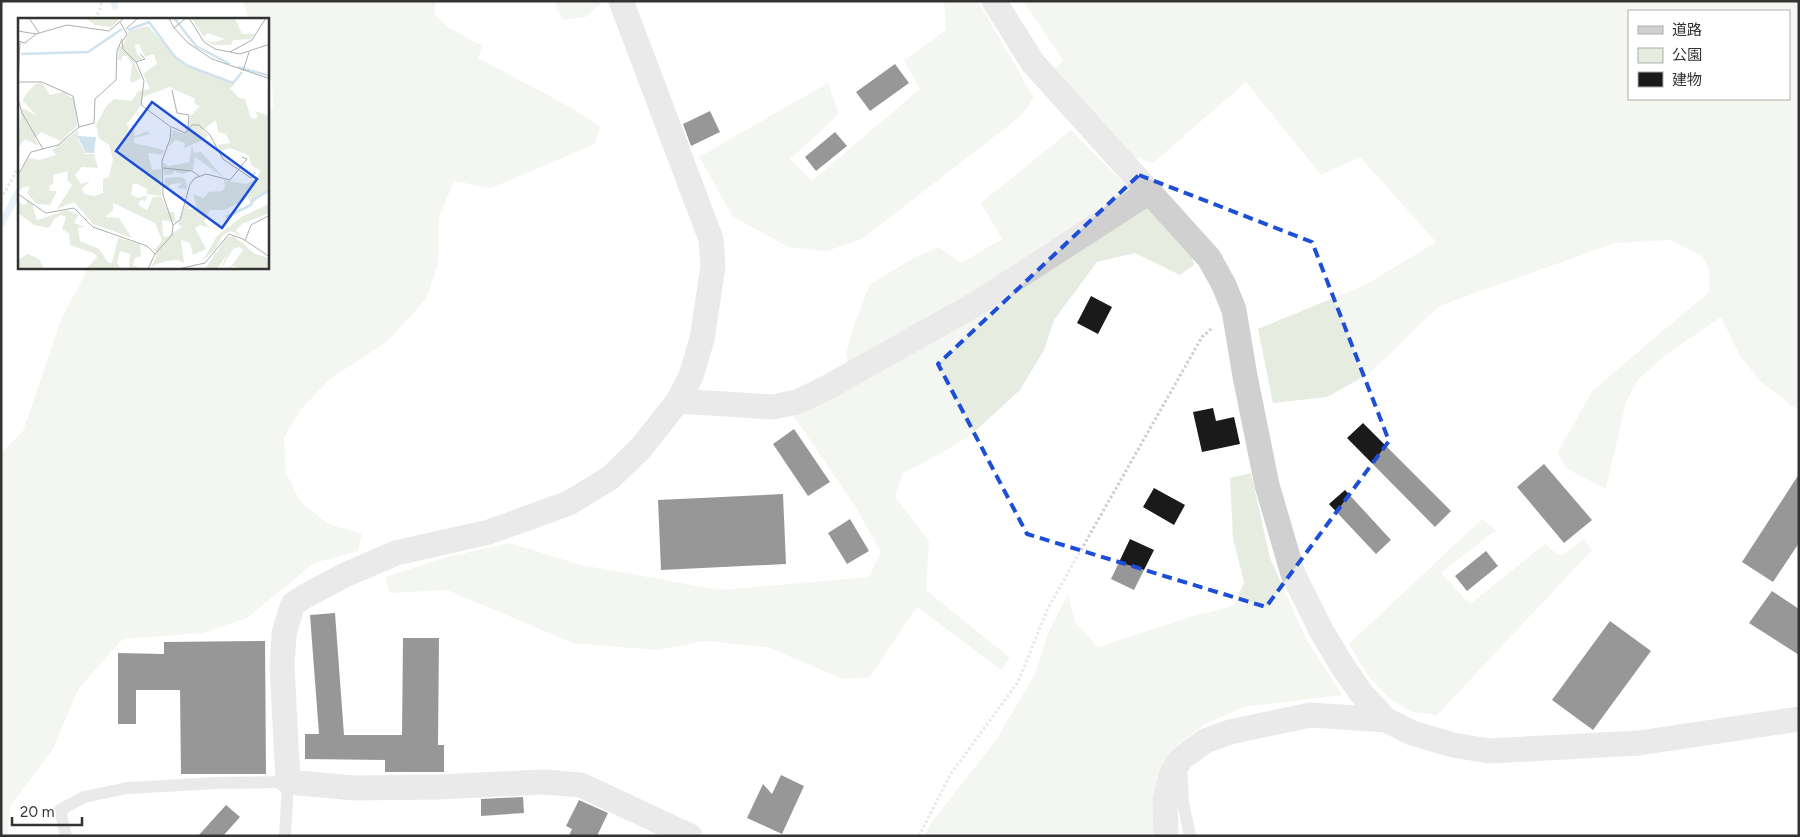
<svg xmlns="http://www.w3.org/2000/svg" width="1800" height="837" font-family="Figtree,'Noto Sans JP',sans-serif">
<style>
.green{fill:#e6ecdf;fill-rule:evenodd}
.lines{fill:none;stroke-linecap:round;stroke-linejoin:round}
.stream{stroke:#cfe2ee;stroke-width:7}
.building{fill:#1a1a1a}
.path{stroke:#cdcdcd;stroke-width:3;stroke-dasharray:2.5 2.5;stroke-linecap:butt}
.service{stroke:#d0d0d0;stroke-width:12}
.minor{stroke:#d0d0d0;stroke-width:25}
.marked{fill:none;stroke:#1d4ed8;stroke-width:4;stroke-dasharray:10 6;stroke-linejoin:round}
.inset-river{fill:none;stroke:#cfe2ee;stroke-width:2.5}
.inset-road{fill:none;stroke:#adadad;stroke-width:1}
.view{fill:#1d4ed8;fill-opacity:0.15;stroke:#1d4ed8;stroke-width:2.5}
.inset-edge{fill:none;stroke:#333;stroke-width:2.5}
</style>
<rect width="100%" height="100%" fill="#fff"/>
<!-- green -->
<path class="green" d="M243 1H436L434 14 449 28 483 46 478 58 568 106 600 126 595 144 491 188 454 181 439 218 438 264 426 299 388 341 330 379 301 409 284 438 286 473 300 501 328 524 362 534 358 551 314 563 247 618 203 633 123 639 79 688 53 749 11 805 7 836H1V453L23 431 61 320 88 268H268V113L273 108 272 84 268 70V19H249Z
M554 1H601L602 2 586 17 562 20Z
M944 1H978L1034 98 1021 116 862 239 827 251 789 247 733 217 699 157 828 83 839 114 790 159 812 181 920 89 904 60 946 30Z
M1023 1H1799V411L1761 382 1740 356 1721 317 1664 356 1637 381 1626 402 1606 489 1567 469 1557 453 1593 390 1709 292 1710 271 1701 255 1670 240 1615 243 1439 306 1370 373 1327 397 1273 403 1258 329 1367 284 1436 242 1360 157 1321 175 1246 82 1153 163 1127 155 1055 69 1063 60ZM1629 11H1789V99H1629Z
M1071 130 1191 251 1194 265 1180 275 1135 253 1097 262 1054 320 1044 350 1020 390 972 434 940 454 903 473 895 497 929 541 926 590 1010 658 1001 670 917 607 870 677 843 679 767 647 705 641 656 650 573 643 447 590 390 593 385 577 447 557 510 543 581 565 720 590 869 577 881 552 856 508 793 415 852 383 846 353 855 323 870 284 914 258 939 247 961 263 1002 239 981 203Z
M1251 473 1270 558 1306 639 1342 695 1244 707 1205 724 1170 751 1165 782 1177 836H925L928 827 996 740 1035 674 1048 633 1068 594 1075 622 1098 647 1197 615 1234 606 1244 582 1233 538 1230 478Z
M1482 519 1496 530 1441 573 1470 604 1545 544 1560 556 1584 539 1592 550 1437 715 1412 712 1390 699 1369 677 1349 644Z"/>
<g class="lines">
<!-- stream -->
<path class="stream" d="M114 1 115 6
M1 224 19 191"/>
</g>
<!-- building -->
<path class="building" d="M895 64 909 83 870 111 856 92Z
M710 111 720 132 691 146 683 124Z
M835 132 847 146 816 171 805 157Z
M1091 296 1112 307 1098 334 1077 323Z
M1213 408 1216 421 1234 417 1240 444 1202 452 1193 412Z
M1363 423 1451 511 1435 527 1347 438Z
M794 429 830 482 808 496 773 444Z
M1544 464 1592 520 1564 543 1517 487Z
M1799 474V543L1773 582 1742 562Z
M1154 488 1185 505 1174 525 1143 507Z
M1345 490 1391 540 1376 554 1329 504Z
M783 494 786 564 661 570 658 500Z
M850 519 869 551 847 564 828 533Z
M1130 539 1154 550 1134 590 1111 579Z
M1486 551 1498 566 1467 591 1455 576Z
M1772 591 1799 609V655L1749 623Z
M335 613 344 735H402L403 638H439L438 745H444V772H385V760L305 759V734H319L310 615Z
M1610 621 1651 651 1593 730 1552 700Z
M265 641 266 774H181L180 690H136V724H118V653L164 654V642Z
M781 775 804 786 782 834 747 818 763 784 772 794Z
M523 797 524 813 481 816V799Z
M579 800 608 813 597 836H569L572 829 566 826Z
M226 805 240 817 223 836H198Z"/>
<g class="lines">
<!-- path -->
<path class="path" d="M95 19 101 7V1
M1 199 19 166
M919 836 950 775 1018 682 1048 608 1202 337 1212 328"/>
<!-- service -->
<path class="service" d="M1181 767 1183 802 1190 836
M66 836 60 810 84 797 127 788 216 783 288 782 285 836"/>
<!-- minor -->
<path class="minor" d="M621 1 711 239 713 266 702 339 691 376 678 401 641 448 610 478 569 503 489 532 396 553 347 574 307 595 293 604 284 633 282 666 288 782 355 788 437 787 544 782 581 785 690 836
M994 1 1033 63 1209 258 1224 285 1234 310 1245 376 1267 485 1293 574 1322 632 1343 667 1362 694 1386 720 1412 733 1453 745 1489 751 1639 743 1799 719
M678 401 773 407 797 402 828 387 976 304 1149 192
M1166 836 1165 799 1172 773 1181 759 1205 741 1230 732 1310 715 1386 720"/>
</g>
<!-- marked area -->
<path d="M0 0H1800V837H0ZM1139 175 1312 242 1389 441 1266 607 1027 534 938 364Z" fill="#fff" fill-opacity=".55" fill-rule="evenodd"/>
<path class="marked" d="M1139 175 1312 242 1389 441 1266 607 1027 534 938 364Z"/>
<!-- overview -->
<g transform="translate(18 18)">
<rect width="251" height="251" fill="#fff"/>
<path d="M67 0H103L93 9 77 7ZM173 0H217L224 16H237L232 21 215 22 213 27H196L186 22 197 24 207 21 190 15 186 19ZM130 8 163 45 217 67 212 70 221 80 227 81 233 100 237 101 240 98 237 93 251 98V172L233 186 230 180 207 192H192L186 203 192 210 182 207 177 210 188 231 175 237 172 225 163 222 166 245 160 242 149 243 136 247 133 251 139 235 137 232 144 222 137 205 95 185V192L87 199 101 200 114 220 75 206 56 184 39 191 54 167 49 162 50 153 35 157 36 165 31 168 32 173H39L32 187 19 186 9 175 12 168 5 169 0 175V159L10 140 22 142 38 137 34 132 60 112V122L68 136H76L80 150 64 149 57 157 63 166 72 163 64 171 66 176 76 178 85 175V161L91 159 95 141 91 127 81 120 78 107 88 88 96 81 114 83 120 73 132 71 125 56 139 46 136 36 127 39 121 26 117 27 119 36 125 41 116 44 123 60 114 65 112 62 114 46 109 38H104L103 43 100 41 101 28H105L111 13ZM151 69 176 80 177 86 182 88 173 97 167 116 155 112 151 129 157 122 167 125 166 130 185 122 190 118 185 112 198 102 200 114 208 116 212 125 200 127 201 134 212 130 230 137 234 148 243 153 237 162 228 166 206 162 207 170 203 173 191 174 185 180 175 176 179 191H170L172 185 169 184 160 206 164 209 149 219 145 218 144 202 158 204 156 194H150L144 179H135L129 192 121 187 122 182 128 183 129 177 121 180 113 177 115 166H119L129 171V176L143 178V151L134 152 130 135 144 137 146 132 116 125V120L132 116 130 113 117 118 114 106 111 113 109 106 122 89 125 79ZM24 65 32 77 45 74 56 81 59 108 43 123 23 114 17 120 21 128 7 121 0 130 3 94 5 90 19 98 5 83 6 79 17 66ZM174 128 176 135 183 134 206 160 177 139 175 152 165 156 155 153V156L146 157 145 144 151 148 171 144ZM163 159 168 162 169 171 159 170 164 165 154 166 147 172V160ZM0 178 3 186 8 187 9 182 14 185 19 202 49 192 60 197 56 205 67 209 60 210 62 223 81 231 91 245H94L100 220 122 226 123 238 117 240 115 247 123 251H111L112 236 102 233 99 245 103 251H68L79 239 76 235 52 227 51 216 44 211 48 199 43 197 36 201 31 210 16 207 0 195ZM251 186V195L224 206 218 212 224 219 213 213 205 217 198 230 184 244 199 218 223 199ZM216 218 237 236 251 240V251H220L217 248 211 251 225 232 221 229 215 231 203 251 209 236 199 251H187L209 219ZM10 236 21 241 26 251H0V242Z" fill="#e6ecdf" fill-rule="evenodd"/>
<path d="M59 118 78 119 76 135H68Z" fill="#cfe2ee"/>
<path class="inset-river" d="M156 0 178 28 212 46M110 12 131 4 157 39 170 48 215 65 224 54M3 36 70 34 104 11M220 49 252 58M208 199 233 187 235 182 252 172"/>
<path class="inset-road" d="M11 0 21 15M151 0 156 10 168 0M171 0 186 24 197 31 222 36 252 26M102 4 109 16 104 24 105 31 118 44 126 63 123 87 153 109 152 121 144 143 145 177 155 207 154 217 137 236M156 10 170 25 194 41 252 61M108 11 120 0M0 13 18 16 49 7 91 13 106 0M0 23 7 25 18 16M212 34 234 22 248 0M118 44 127 41 122 36M225 53 231 34M1 64H24L55 78 61 109M0 66 2 24M154 72 159 95 171 97 170 110M0 81 4 95 25 131M154 109 167 115 174 107H181L192 117 205 141 233 160 237 154M145 150 174 153 181 158M0 157 13 134 40 127 61 109 76 105 77 81 98 62 99 33 104 21M0 176 28 195 56 190 75 209 129 228 137 236 130 251M155 207 162 202 172 166 177 160 188 156 212 162 229 141 224 139M227 223 233 207 252 197M160 251 187 245 211 216 225 221 252 239"/>
<path class="view" d="M134 84 239 161 204 210 98 133Z"/>
<rect width="251" height="251" class="inset-edge"/>
</g>
<!-- border -->
<rect width="1800" height="837" fill="none" stroke="#333333" stroke-width="5"/>
<!-- legend -->
<rect x="1628" y="10" width="162" height="90" fill="#ffffff" stroke="#adadad"/>
<rect x="1638" y="26" width="25" height="8" fill="#d0d0d0" stroke="#adadad"/>
<text x="1672" y="35" font-size="15" fill="#333333">道路</text>
<rect x="1638" y="48" width="25" height="15" fill="#e6ecdf" stroke="#adadad"/>
<text x="1672" y="60" font-size="15" fill="#333333">公園</text>
<rect x="1638" y="72" width="25" height="15" fill="#1a1a1a" stroke="#adadad"/>
<text x="1672" y="85" font-size="15" fill="#333333">建物</text>
<!-- scale -->
<path d="M12 817v8h70v-8" fill="none" stroke="#333333" stroke-width="2.5"/>
<text x="20" y="817" font-size="15" fill="#333333" stroke="#ffffff" stroke-width="4" paint-order="stroke">20 m</text>
</svg>
